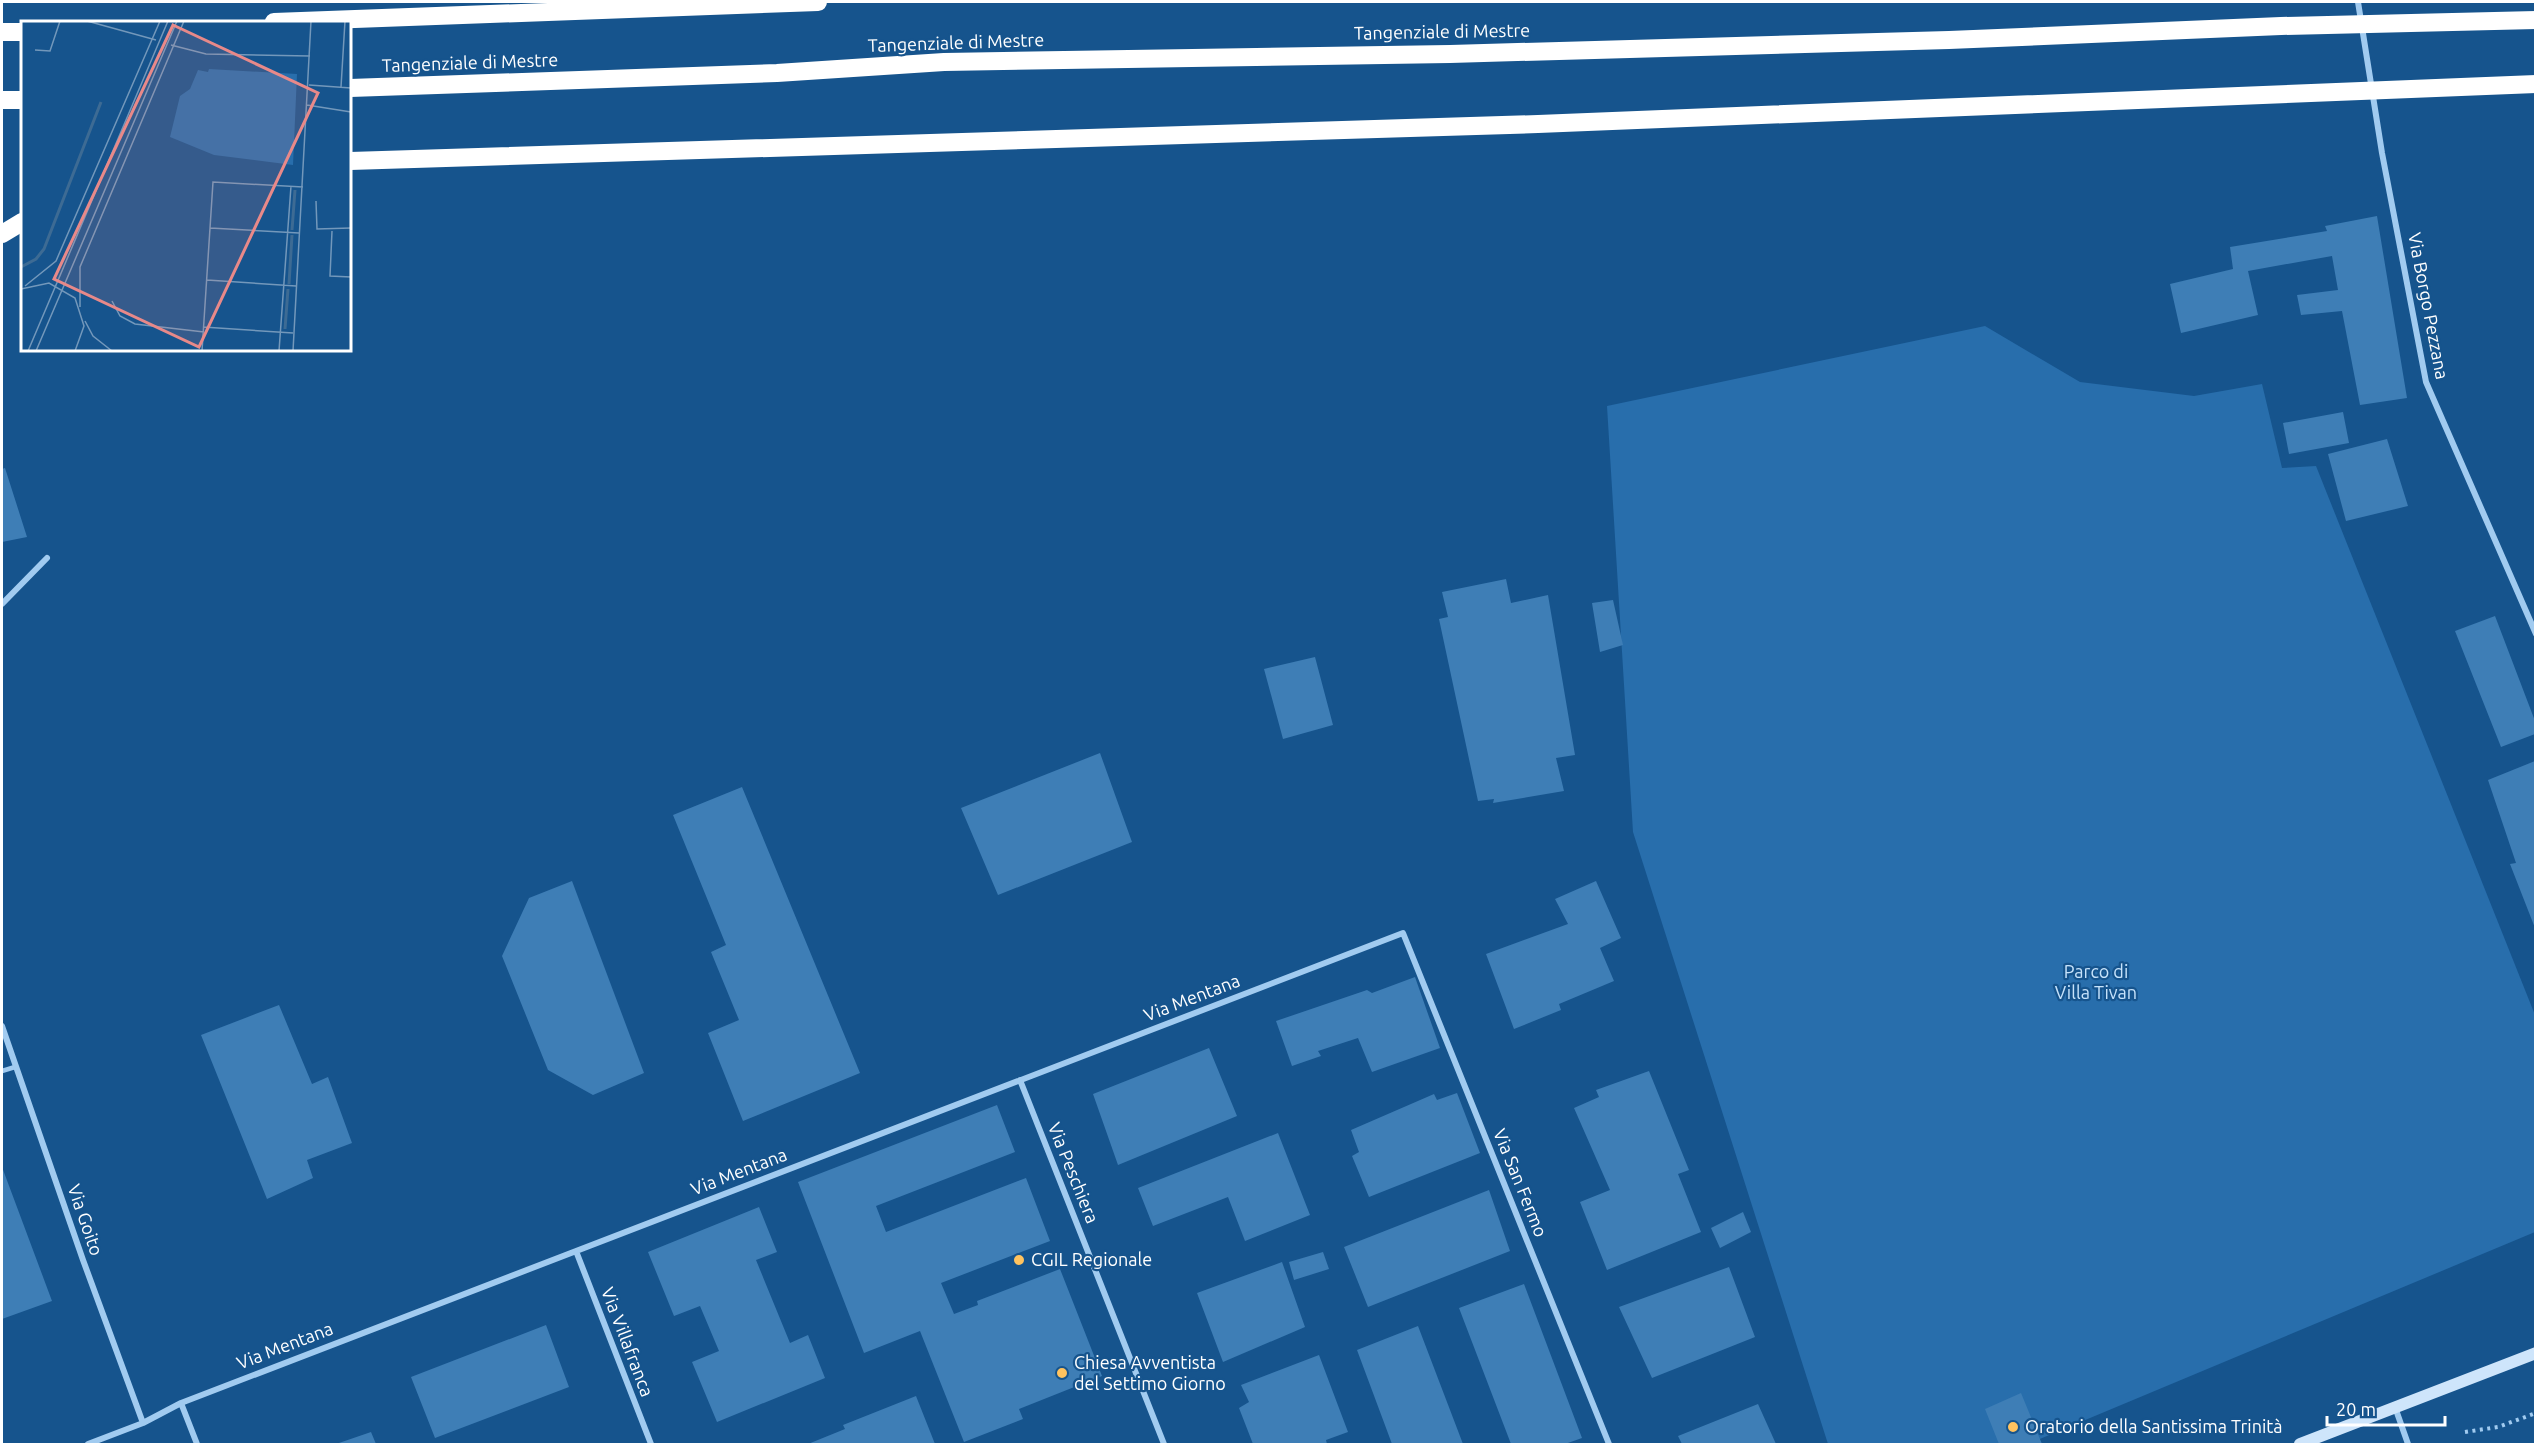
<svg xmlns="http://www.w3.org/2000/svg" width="2537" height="1446" font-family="Ubuntu,sans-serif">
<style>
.green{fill:#286eac}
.building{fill:#3e7eb6}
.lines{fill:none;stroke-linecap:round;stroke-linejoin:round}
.path{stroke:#a1cbf0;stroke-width:4;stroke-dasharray:3 4.5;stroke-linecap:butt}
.lane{stroke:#a1cbf0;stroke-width:4.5}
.street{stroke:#a1cbf0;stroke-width:6}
.secondary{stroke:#cee5fb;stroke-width:12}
.highway{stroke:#fff;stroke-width:18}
.poi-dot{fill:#ffc35f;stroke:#16548d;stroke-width:2}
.labels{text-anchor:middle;stroke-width:4.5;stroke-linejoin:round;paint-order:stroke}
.street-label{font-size:18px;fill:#fff;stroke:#16548d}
.park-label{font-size:18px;fill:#c7e3fb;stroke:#16548d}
.poi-label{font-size:18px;fill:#fff;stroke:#16548d;text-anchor:start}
.inset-river{fill:none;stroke:#3d6b94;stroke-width:3}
.inset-road{fill:none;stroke:#7398bb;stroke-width:1.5}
.view{fill:#e88989;fill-opacity:0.15;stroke:#e88989;stroke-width:3}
.inset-edge{fill:none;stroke:#fff;stroke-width:3}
</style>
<rect width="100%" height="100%" fill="#16548d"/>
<!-- green -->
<path class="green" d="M1985 326 2080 382 2194 396 2262 384 2282 468 2316 466 2535 1015V1232L2028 1444H1828L1633 832 1607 406Z"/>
<!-- building -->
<path class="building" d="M2377 216 2407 398 2360 405 2342 311 2301 315 2297 295 2338 290 2332 256 2248 271 2258 315 2181 333 2170 284 2233 269 2230 247 2327 231 2325 226Z
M2343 412 2349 443 2289 454 2283 423Z
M2387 439 2408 506 2346 521 2328 454Z
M5 468 27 537 2 542V469Z
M1506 579 1511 603 1548 595 1575 755 1556 758 1564 791 1493 803 1494 799 1478 801 1439 619 1448 617 1442 592Z
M1613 600 1623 645 1600 652 1592 603Z
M2495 616 2535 721V734L2501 747 2455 631Z
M1315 657 1333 725 1283 739 1264 669Z
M1100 753 1132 842 998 895 961 808Z
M2535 761V928L2510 864 2516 863 2488 780Z
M742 787 860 1073 743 1121 708 1033 739 1020 711 952 726 945 673 815Z
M572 881 644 1073 593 1095 548 1070 502 956 529 898Z
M1596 881 1621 938 1600 948 1614 981 1559 1004 1561 1010 1514 1029 1486 954 1568 924 1555 899Z
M1415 977 1440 1048 1372 1072 1358 1038 1318 1051 1321 1056 1292 1066 1276 1021 1367 990 1372 993Z
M279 1005 312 1084 328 1077 352 1143 307 1160 313 1178 267 1199 201 1035Z
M1209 1048 1237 1116 1118 1165 1093 1094Z
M1649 1071 1689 1170 1678 1174 1701 1232 1607 1270 1580 1202 1610 1190 1574 1108 1599 1097 1596 1090Z
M1457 1093 1480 1153 1369 1197 1352 1156 1359 1152 1351 1130 1434 1094 1437 1100Z
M997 1105 1015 1152 876 1206 886 1232 1026 1178 1050 1241 941 1283 954 1314 978 1305 977 1301 1060 1269 1102 1376 1019 1409 1023 1419 964 1442 920 1331 864 1353 798 1182Z
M1278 1133 1310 1215 1245 1241 1228 1197 1153 1226 1138 1188Z
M2 1167 52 1301 2 1319Z
M1489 1190 1510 1251 1368 1307 1344 1247Z
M759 1207 777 1252 756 1260 790 1343 808 1335 825 1378 717 1422 692 1362 719 1351 700 1306 674 1316 648 1252Z
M1743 1212 1751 1232 1720 1248 1711 1228Z
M1323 1252 1329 1269 1294 1280 1289 1262Z
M1282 1262 1305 1327 1223 1362 1197 1293Z
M1729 1267 1755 1337 1652 1378 1619 1307Z
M1524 1284 1582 1438 1565 1444H1511L1459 1308Z
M546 1325 569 1387 435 1438 411 1377Z
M1418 1326 1463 1444H1392L1357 1350Z
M1319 1355 1348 1432 1326 1440 1327 1444H1253L1239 1408 1249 1402 1241 1385Z
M2021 1393 2042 1444H1999L1985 1409Z
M916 1396 935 1444H808L845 1429 843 1425Z
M1758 1404 1776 1444H1682L1678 1436Z
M371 1432 376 1444H336Z"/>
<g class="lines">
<!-- path -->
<path class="path" d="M2465 1432 2498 1427 2536 1413"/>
<!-- lane -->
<path class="lane" d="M2 1071 15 1067"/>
<!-- street -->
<path class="street" d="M2358 2 2382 153 2426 382 2536 634
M2 604 47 558
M2 1026 83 1260 143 1423
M1020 1080 1164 1444
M576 1251 651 1444
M181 1403 197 1444
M2395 1407 2408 1444
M88 1444 143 1423 181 1403 1403 933 1609 1444"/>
<!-- secondary -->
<path class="secondary" d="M2300 1444 2536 1353"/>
<!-- highway -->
<path class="highway" d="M274 22 818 2
M2 32H22
M350 88 777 73 944 62 1450 54 1949 40 2281 26 2536 20
M2 100H22
M350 161 1538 124 2536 84
M2 234 22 222"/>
</g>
<!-- markers -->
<g class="poi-dot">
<circle cx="1019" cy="1260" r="6"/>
<circle cx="1062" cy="1373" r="6"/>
<circle cx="2013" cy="1427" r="6"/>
</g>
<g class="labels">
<!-- street labels -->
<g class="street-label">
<text transform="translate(1442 32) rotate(-1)" y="6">Tangenziale di Mestre</text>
<text transform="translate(956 43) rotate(-2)" y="6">Tangenziale di Mestre</text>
<text transform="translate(470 63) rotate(-2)" y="6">Tangenziale di Mestre</text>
<text transform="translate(2428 306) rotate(79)" y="6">Via Borgo Pezzana</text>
<text transform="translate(1192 998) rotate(-21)" y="6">Via Mentana</text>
<text transform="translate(739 1172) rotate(-21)" y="6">Via Mentana</text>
<text transform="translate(1073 1173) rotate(68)" y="6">Via Peschiera</text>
<text transform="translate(1520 1183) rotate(68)" y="6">Via San Fermo</text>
<text transform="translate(85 1220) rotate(71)" y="6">Via Goito</text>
<text transform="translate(627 1342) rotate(69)" y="6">Via Villafranca</text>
<text transform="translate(285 1346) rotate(-21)" y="6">Via Mentana</text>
</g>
<!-- park labels -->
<g class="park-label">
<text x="2096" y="978">Parco di<tspan x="2096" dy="21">Villa Tivan</tspan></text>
</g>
<!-- poi labels -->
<g class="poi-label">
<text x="1031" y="1266">CGIL Regionale</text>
<text x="1074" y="1369">Chiesa Avventista<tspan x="1074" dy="21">del Settimo Giorno</tspan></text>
<text x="2025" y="1433">Oratorio della Santissima Trinità</text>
</g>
</g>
<!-- overview -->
<g transform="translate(21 21)">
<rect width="330" height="330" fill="#16548d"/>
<path d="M188 48 276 53 272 144 193 134 149 116 159 75 169 68 177 49 187 51Z" fill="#286eac"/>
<path class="inset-river" d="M271 209 274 169M0 246 15 238 23 228 80 81M268 263 271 214M264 308 267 268"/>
<path class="inset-road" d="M66 0 135 19M150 24 185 33 289 35M14 29 29 30 39 0M288 64 330 67M320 66 324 0M286 84 330 91M295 180 296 208 330 207M189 207 278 212M311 210 309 255 330 256M186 259 275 265M4 265 35 240 139 0M0 268 28 262 54 277 63 305 54 330M91 280 99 295 114 303 183 311M59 286V246L163 0M64 300 72 315 91 330M182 306 272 312M7 330 147 0M15 330 156 0M181 330 192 161 282 166M258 330 270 165M272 330 290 0"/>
<path class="view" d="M152 4 297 72 178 326 33 258Z"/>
<rect width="330" height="330" class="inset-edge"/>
</g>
<!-- border -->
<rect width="2537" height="1446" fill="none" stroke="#ffffff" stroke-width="6"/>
<!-- scale -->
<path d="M2327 1416v9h118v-9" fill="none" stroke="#ffffff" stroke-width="3"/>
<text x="2336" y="1416" font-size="18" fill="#ffffff" stroke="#16548d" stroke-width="4.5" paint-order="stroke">20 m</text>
</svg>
